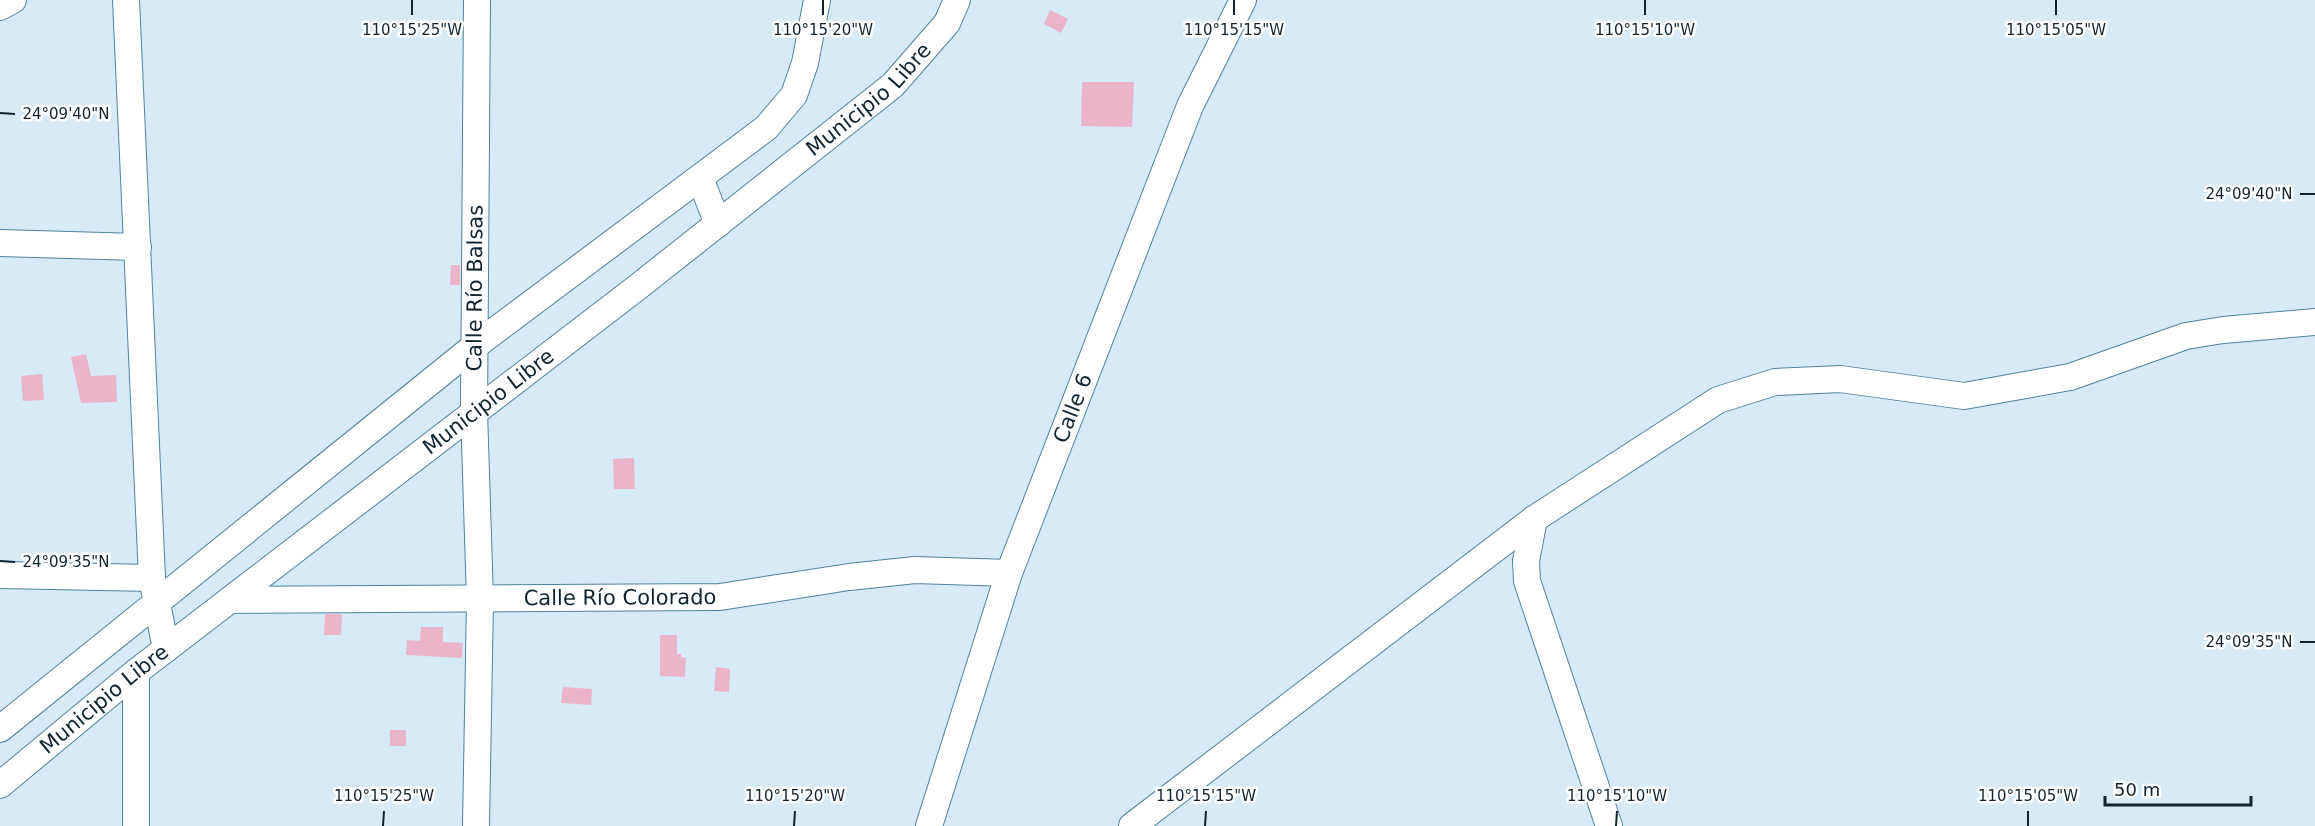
<svg xmlns="http://www.w3.org/2000/svg" width="2315" height="826" font-family="'DejaVu Sans',sans-serif">
<style>
.building{fill:#ecb4c9}
.lines{fill:none;stroke-linecap:round;stroke-linejoin:round}
.minor-casing{stroke:#50839f;stroke-width:28}
.minor{stroke:#fff;stroke-width:26}
.ticks{fill:none;stroke:#0f2430;stroke-width:2}
.labels{text-anchor:middle;stroke-width:5;stroke-linejoin:round;paint-order:stroke}
.street-label{font-size:21px;fill:#0f2430;stroke:#fff}
.ticks-label{font-size:15px;text-anchor:middle;fill:#0f2430;stroke:#fff;stroke-width:5;stroke-linejoin:round;paint-order:stroke}
</style>
<rect width="100%" height="100%" fill="#d6eaf7"/>
<!-- building -->
<path class="building" d="M1050 10 1068 19 1061 33 1044 24Z
M1082 82H1134L1132 127 1081 126Z
M451 265H460V285H450Z
M86 354 91 376 116 375 117 402 81 403 71 357Z
M42 374 44 400 23 401 21 376Z
M634 458 635 489H614L613 459Z
M325 614H342L341 635H324Z
M421 627H443V642L463 643 462 658 406 655 407 640 420 641Z
M660 635H677V654H681V657L686 658 685 677 660 676Z
M716 667 730 669 729 692 714 691Z
M563 687 592 689 591 705 561 703Z
M390 730H406V746H390Z"/>
<g class="lines">
<!-- minor casing -->
<g class="minor-casing">
<g id="minor">
<path d="M126 0 152 578 166 649"/>
<path d="M0 7 13 0"/>
<path d="M700 178 718 224"/>
<path d="M0 243 138 247"/>
<path d="M1534 519 1526 561 1527 581 1609 826"/>
<path d="M0 575 152 578"/>
<path id="s1" d="M230 600 720 597 849 577 915 570 1009 573"/>
<path d="M136 672V826"/>
<path d="M0 729 476 345 766 128 794 95 805 63 817 0"/>
<path id="s2" d="M0 785 136 672 639 286 893 85 947 23 957 0"/>
<path id="s3" d="M476 826 480 600 474 411 477 0"/>
<path id="s4" d="M929 826 1009 573 1190 106 1243 0"/>
<path d="M1132 826 1534 519 1718 400 1775 382 1840 379 1964 396 2070 377 2186 336 2223 330 2315 322"/>
</g>
</g>
<!-- minor -->
<use href="#minor" class="minor"/>
</g>
<!-- ticks -->
<path class="ticks" d="M412 15V0M823 15V0M1234 15V0M1645 15V0M2056 15V0M0 113 15 114M2300 194H2315M0 561 15 562M2300 642H2315M383 826 384 811M794 826 795 811M1205 826 1206 811M1616 826 1617 811M2028 826V811"/>
<g class="labels">
<!-- street labels -->
<g class="street-label">
<text dy="7" stroke="none"><textPath href="#s2" startOffset="1107">Municipio Libre</textPath></text>
<text dy="7" stroke="none"><textPath href="#s3" startOffset="538">Calle Río Balsas</textPath></text>
<text dy="7" stroke="none"><textPath href="#s2" startOffset="621">Municipio Libre</textPath></text>
<text dy="7" stroke="none"><textPath href="#s4" startOffset="442">Calle 6</textPath></text>
<text dy="7" stroke="none"><textPath href="#s1" startOffset="390">Calle Río Colorado</textPath></text>
<text dy="7" stroke="none"><textPath href="#s2" startOffset="135">Municipio Libre</textPath></text>
</g>
</g>
<g class="ticks-label">
<text x="412" y="35">110°15'25"W</text>
<text x="823" y="35">110°15'20"W</text>
<text x="1234" y="35">110°15'15"W</text>
<text x="1645" y="35">110°15'10"W</text>
<text x="2056" y="35">110°15'05"W</text>
<text x="66" y="119">24°09'40"N</text>
<text x="2249" y="199">24°09'40"N</text>
<text x="66" y="567">24°09'35"N</text>
<text x="2249" y="647">24°09'35"N</text>
<text x="384" y="801">110°15'25"W</text>
<text x="795" y="801">110°15'20"W</text>
<text x="1206" y="801">110°15'15"W</text>
<text x="1617" y="801">110°15'10"W</text>
<text x="2028" y="801">110°15'05"W</text>
</g>
<!-- scale -->
<path d="M2105 796v9h146v-9" fill="none" stroke="#0f2430" stroke-width="3"/>
<text x="2114" y="796" font-size="18" fill="#0f2430" stroke="#ffffff" stroke-width="4.5" paint-order="stroke">50 m</text>
</svg>
